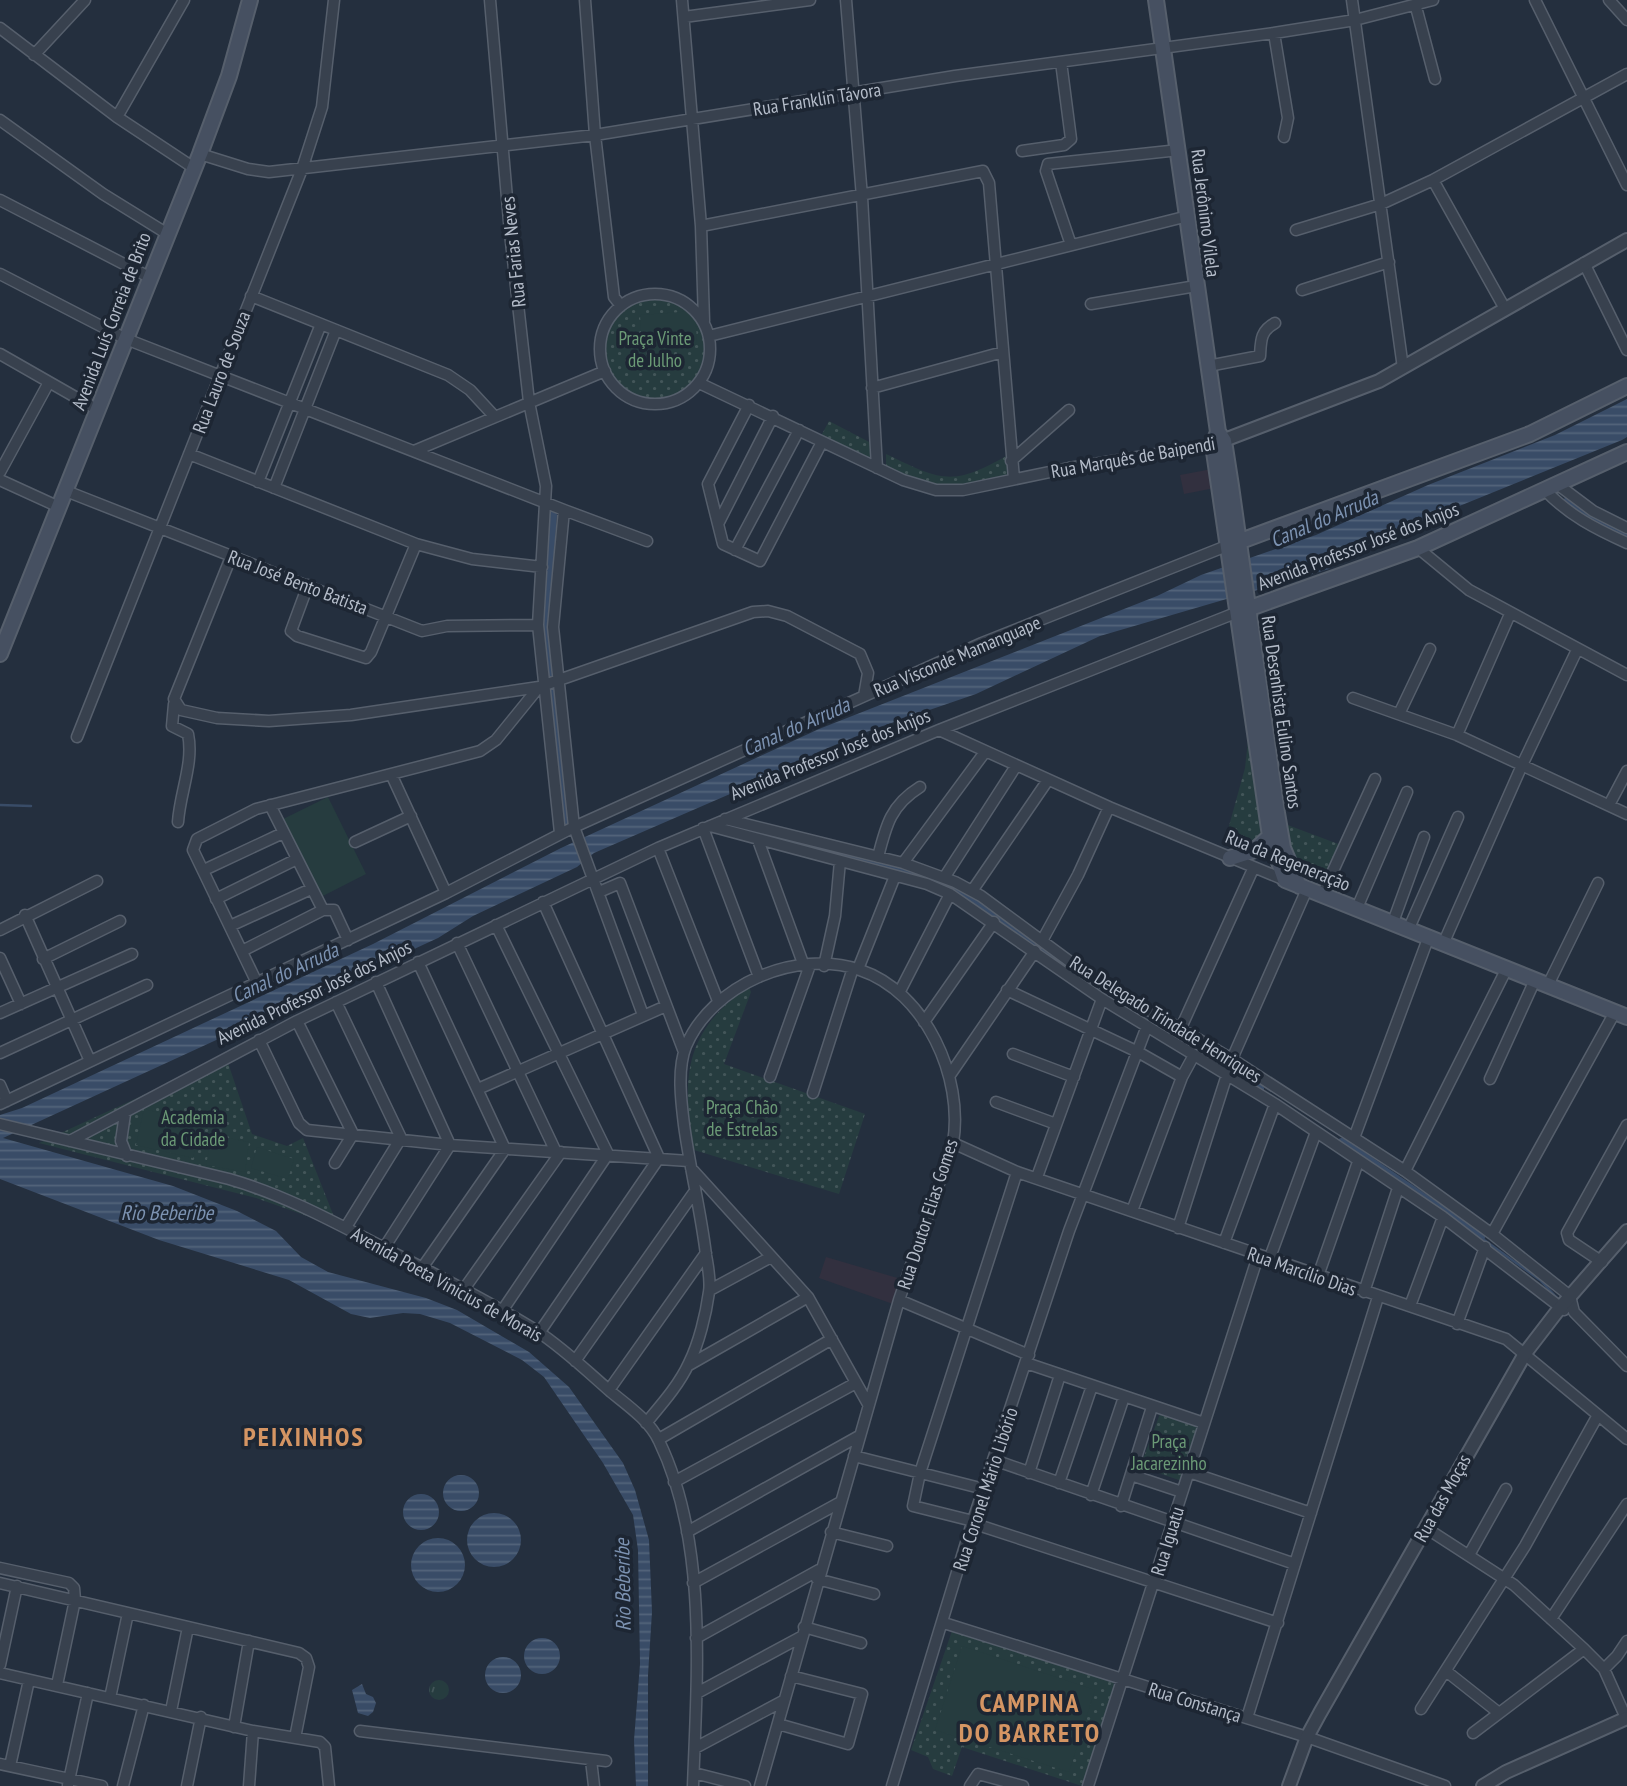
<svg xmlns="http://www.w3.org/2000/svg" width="1627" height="1786" font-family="'PT Sans Narrow',sans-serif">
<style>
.medical{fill:#32303f}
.grass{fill:url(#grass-tufts)}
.park{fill:url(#park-dots)}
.garden{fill:#263c3f}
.water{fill:url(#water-rules)}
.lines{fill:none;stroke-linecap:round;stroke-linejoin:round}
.stream{stroke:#394c67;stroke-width:2.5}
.canal{stroke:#394c67;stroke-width:10}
.minor-casing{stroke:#565f6c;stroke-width:13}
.tertiary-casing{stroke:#565f6c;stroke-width:16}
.secondary-casing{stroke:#565f6c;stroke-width:18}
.minor{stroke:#38414e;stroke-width:10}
.tertiary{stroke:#38414e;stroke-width:12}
.secondary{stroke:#465061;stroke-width:14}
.labels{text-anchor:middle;stroke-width:7;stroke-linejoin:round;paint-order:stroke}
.street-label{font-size:19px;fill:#b4bcc9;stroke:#1d2633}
.park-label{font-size:19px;fill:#6b9a76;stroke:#1d2633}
.water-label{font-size:21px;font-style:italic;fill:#7c92b1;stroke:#1d2633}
.district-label{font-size:26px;font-weight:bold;letter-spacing:2px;fill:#d59563;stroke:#1d2633}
</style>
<defs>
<pattern id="grass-tufts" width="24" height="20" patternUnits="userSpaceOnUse" patternTransform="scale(1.75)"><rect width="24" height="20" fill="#263c3f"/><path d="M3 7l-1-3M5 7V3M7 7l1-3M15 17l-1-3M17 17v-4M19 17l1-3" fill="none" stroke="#435659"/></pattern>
<pattern id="park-dots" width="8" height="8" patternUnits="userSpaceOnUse" patternTransform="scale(1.75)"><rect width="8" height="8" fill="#263c3f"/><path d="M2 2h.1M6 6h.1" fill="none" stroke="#435659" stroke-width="1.8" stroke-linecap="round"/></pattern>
<pattern id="water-rules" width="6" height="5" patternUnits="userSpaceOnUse" patternTransform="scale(1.75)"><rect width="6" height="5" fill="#394c67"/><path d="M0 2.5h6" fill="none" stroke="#53647b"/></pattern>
</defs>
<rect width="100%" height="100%" fill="#242f3e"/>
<!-- medical -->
<path class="medical" d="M1212 469 1215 488 1184 494 1180 475Z
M826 1257 901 1279 893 1304 819 1278Z"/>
<!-- grass -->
<path class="grass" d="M429 1690a10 10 0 1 1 20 0a10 10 0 1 1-20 0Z"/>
<!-- park -->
<path class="park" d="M600 349a55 55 0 1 1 110 0a55 55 0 1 1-110 0Z
M829 421 873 444V461L821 436Z
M886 454C942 481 952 487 1008 455L1009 474 1004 479 942 489 886 469Z
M1249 732 1264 831 1261 838 1240 851 1224 844 1245 768Z
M1285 824 1341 845 1323 885C1293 872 1291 854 1285 824Z
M749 987 751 992 724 1064 865 1114 839 1194 694 1150C681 1079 684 1030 749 987Z
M226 1057 252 1134 287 1146 303 1138 338 1227 256 1198 39 1143Z
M1161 1411 1201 1424 1182 1481 1140 1467Z
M952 1631 1113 1681 1115 1687 1082 1786 962 1747 952 1776 933 1769 928 1757 911 1750Z"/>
<!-- garden -->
<path class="garden" d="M695 311 697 342 642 347 640 315Z
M328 797 366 874 321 897 283 819Z
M144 1109 202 1123 193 1158 136 1145Z
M212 1135 249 1142 245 1172 206 1165Z
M257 1147 294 1159 288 1179 251 1168Z
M962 1646 1095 1690 1069 1772 935 1730Z"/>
<!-- water -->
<path class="water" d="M1627 399V437L1622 440 1356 548 1329 569 1100 636 976 694 874 729 818 752 782 777 730 794 594 853 577 867 473 916 438 938 3 1138 173 1186 237 1211 276 1231 301 1257 328 1272 426 1298 457 1310 529 1352 569 1387 623 1463 635 1490 649 1540 652 1612 648 1675V1786H636L634 1740 640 1664 638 1550 633 1515 603 1463 544 1377 522 1360 450 1323 420 1314 403 1313 370 1318 351 1314 289 1280 159 1240 0 1179V1115L22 1108 373 944 561 848 819 729 1157 596 1201 575 1316 535 1428 485 1555 435Z
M443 1493a18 18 0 1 1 36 0a18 18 0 1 1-36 0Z
M403 1512a18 18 0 1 1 36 0a18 18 0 1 1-36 0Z
M467 1540a27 27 0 1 1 54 0a27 27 0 1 1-54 0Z
M411 1565a27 27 0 1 1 54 0a27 27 0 1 1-54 0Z
M524 1656a18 18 0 1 1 36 0a18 18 0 1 1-36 0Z
M485 1675a18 18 0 1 1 36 0a18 18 0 1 1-36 0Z
M362 1684 366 1694 373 1697 376 1703 373 1712 368 1716 358 1713 352 1690Z"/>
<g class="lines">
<!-- stream -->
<path class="stream" d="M0 805 31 806
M1480 1237 1540 1280 1559 1300"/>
<!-- canal -->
<path class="canal" d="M1568 502 1585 516 1627 533
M552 515 544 620 564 821
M823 848 945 885 977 903 1080 979
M1203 1055 1259 1089
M1342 1143 1480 1237"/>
<!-- minor casing -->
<g class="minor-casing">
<path id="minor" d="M490 0 510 233 529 402 546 486 538 625 560 833
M585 0 595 135 614 297 621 306
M682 0 701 226 704 321
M846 0 862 197 877 468
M1352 0 1403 368
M1535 0 1627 185
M1609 0 1627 20
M1416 7 1435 79
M684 17 810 0
M0 28 117 117 194 168
M1274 33 1288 118 1284 137
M34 55 85 0
M117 117 184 0
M0 120 103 194 166 233
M1022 151 1064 145 1071 139 1061 62
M200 154 248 169 269 172 595 135 955 76 1274 33 1355 20 1433 0
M1433 180 1504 307
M0 200 149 277
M701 226 983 171 989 183 1014 479
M1296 230 1381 204 1433 180 1627 74
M1071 245 1046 171 1048 164 1179 150
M1584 263 1627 350
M0 274 126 339 564 510 553 627 574 827 643 1015
M1302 290 1389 262
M600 349a55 55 0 1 1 110 0a55 55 0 1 1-110 0Z
M251 296 448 375 470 390 495 417
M1091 304 1196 286
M709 336 1188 216
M0 354 98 410
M1208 366 1260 356C1261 341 1260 331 1275 323
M699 383 903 480 936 490H963L1069 468 1213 445
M872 388 1003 352
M749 405 708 484 723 544 760 561 822 442
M414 451 605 371
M189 454 416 544 472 559 542 567
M1011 461 1069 410
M0 472 48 384
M0 480 59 507
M258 482 321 324
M1557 484 1593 511 1627 528
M274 488 336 330
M1544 489C1568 515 1596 529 1627 543
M66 491 422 631 447 626 538 625
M564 510 647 541
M718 524 773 416
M1418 548 1469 590 1627 675
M735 550 799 430
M231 557 174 699 181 710 217 718 269 721 351 715 539 687 753 612 768 611 787 616 860 654 868 673 864 696
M308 585 291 631 297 636 366 658 371 652 416 544
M1353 698 1457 735 1627 814
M174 704 172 726 188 734C194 763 180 792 178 822
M1399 714 1430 649
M939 730 1109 807 1285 880
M1457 735 1510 614
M77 737 302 169 322 107 334 0
M392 776 446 893
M270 805 323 910H334L348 940
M1609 805 1627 771
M725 819 903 863 955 882 981 896 1084 972 1232 1059 1405 1171 1492 1234 1570 1296 1574 1312 1627 1366
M710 826 927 884 950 894 1102 999 1275 1104 1443 1217 1564 1310
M703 828 759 977
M758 840 804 966
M355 842 411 816
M658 848 718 1001
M878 857C886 825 891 805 920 787
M903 863 985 752
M204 870 283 833
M944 878 1016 766
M972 891 1048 780
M599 892 620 883 684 1052
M1322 895 1375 779
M216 899 297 859
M1357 908 1407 792
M25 915 90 1061
M1393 922 1424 837
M496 925 608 1154 502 1311
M230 926 311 889
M1409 928 1458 817
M0 930 97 881
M1043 939 1078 875 1109 807
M1444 942 1523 763 1577 650
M457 943 556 1152
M242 951 323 910
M0 958 21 1004
M43 959 120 921
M418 962 505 1149 422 1268
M824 966 835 916 840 861
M858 969 895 876
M376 982 450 1145 384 1248
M257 983 193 850 197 839 256 809 480 751 496 740 539 687
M1548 985 1598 883
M1007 990 1138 1052 1182 1077
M899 993 950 894
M336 1002 401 1138 346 1227
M0 1013 132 954
M297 1021 353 1134 335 1163
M924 1022 994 922
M1180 1030 1253 869
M259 1040 299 1123 307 1130 450 1145 689 1161
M0 1053 147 985
M1013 1054 1074 1077
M950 1075 1035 951
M770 1077 810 965
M1490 1079 1535 980
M0 1085 7 1101
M478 1089 666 1006
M813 1093 853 968
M996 1102 1056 1124
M0 1104 446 893 574 827 982 643 1229 545
M125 1114 121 1141 127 1156
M0 1124 229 1179C285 1195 336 1223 388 1250 438 1276 489 1301 537 1331 563 1348 587 1371 611 1392 627 1405 650 1421 659 1441 708 1542 697 1676 693 1786
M1354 1138 1429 936
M70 1141 297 1021 658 848 939 730 1238 612
M953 1143 1017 1172 1506 1339 1627 1439
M691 1168 808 1297 868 1404
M1405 1171 1507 968
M1037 1177 1102 999
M1132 1211 1182 1077 1194 1055
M1178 1228 1232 1059 1307 889
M1492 1234 1615 1012
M1224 1243 1275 1104
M1269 1260 1316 1132
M1602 1262 1569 1240 1567 1233 1627 1125
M1318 1276 1358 1162
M464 1289 561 1152
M710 1290 771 1257
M1364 1292 1398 1188
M899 1300 1029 1355
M1410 1306 1443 1217
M1457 1324 1485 1247
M539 1333 659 1158 543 902
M575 1361 695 1191
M1026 1363 1204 1423
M689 1365 808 1297
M609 1390 706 1253
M646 1423C661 1405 679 1385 689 1363 699 1343 706 1314 709 1292 711 1281 708 1267 706 1255 701 1212 690 1169 684 1125 681 1101 677 1069 686 1046 712 985 796 948 860 970 926 992 964 1078 953 1143L899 1300 760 1786
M659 1439 832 1339
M854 1456 984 1489
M994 1460 1295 1564
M1189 1472 1311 1513
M1029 1473 1060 1375
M1131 1475 1182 1492
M674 1482 854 1384
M1059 1483 1092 1386
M1091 1495 1124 1397
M1121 1506 1152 1407
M973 1521 913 1506 920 1473 1017 1172
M972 1523 1278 1623
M1426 1528 1514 1585 1584 1649 1604 1669 1626 1718
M687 1532 859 1436
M831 1532 887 1546
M1469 1555 1506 1489
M0 1568 69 1583 74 1588 75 1600 57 1685
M817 1579 874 1594
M0 1583 299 1653 306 1658 309 1667 295 1738
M693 1583 839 1503
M1551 1619 1627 1504
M944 1623 1307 1737 1445 1786
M804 1627 861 1643
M696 1638 819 1570
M0 1665 17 1586
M1604 1669 1617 1656 1627 1641
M1446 1671 1499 1713
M0 1673 253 1731 320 1742 325 1747 329 1786
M697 1693 801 1637
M110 1698 128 1613
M1421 1709 1525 1546 1598 1415
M171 1711 188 1627
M1247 1718 1378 1297
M778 1724 848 1744 862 1694 791 1676
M234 1727 249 1641
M360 1731 606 1761
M1473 1733 1584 1649
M695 1748 783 1701
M591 1760 594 1786
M0 1764 102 1786
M10 1766 29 1680
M694 1773 745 1786
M68 1785 88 1693
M123 1786 144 1705
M187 1786 201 1717
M249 1786 253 1731
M892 1786 972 1523 1069 1231 1147 1026
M970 1786 978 1774 1023 1786
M1088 1786 1258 1256"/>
</g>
<!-- tertiary casing -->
<g class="tertiary-casing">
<path id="tertiary" d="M1214 444 1379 381 1627 240
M1289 1786 1307 1737 1320 1713 1526 1352 1559 1309 1627 1231
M1483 1786 1506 1772 1627 1718"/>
</g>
<!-- secondary casing -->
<g class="secondary-casing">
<path id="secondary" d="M1156 0 1218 432 1224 441 1231 486 1277 813 1283 848 1299 886
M1218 432 1213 445 1270 836 1285 880 1627 1017
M1230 545 1530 434 1627 386
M1239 612 1418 548 1627 452
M0 654 200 154 229 76 250 0
M1230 858 1255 850 1270 836"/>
</g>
<!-- minor -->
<use href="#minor" class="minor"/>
<!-- tertiary -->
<use href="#tertiary" class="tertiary"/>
<!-- secondary -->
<use href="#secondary" class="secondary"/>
</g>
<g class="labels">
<!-- street labels -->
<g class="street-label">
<text transform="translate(817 99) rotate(-9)" y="7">Rua Franklin Távora</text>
<text transform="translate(1206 213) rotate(83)" y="7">Rua Jerônimo Vilela</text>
<text transform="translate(513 252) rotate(-96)" y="7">Rua Farias Neves</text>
<text transform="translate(111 321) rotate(-69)" y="7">Avenida Luís Correia de Brito</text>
<text transform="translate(221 372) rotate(-69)" y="7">Rua Lauro de Souza</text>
<text transform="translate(1133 457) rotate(-10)" y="7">Rua Marquês de Baipendi</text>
<text transform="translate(1358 546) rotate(-21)" y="7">Avenida Professor José dos Anjos</text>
<text transform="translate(298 582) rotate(21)" y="7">Rua José Bento Batista</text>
<text transform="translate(957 656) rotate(-23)" y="7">Rua Visconde Mamanguape</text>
<text transform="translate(1282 712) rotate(82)" y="7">Rua Desenhista Eulino Santos</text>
<text transform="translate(830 754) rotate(-22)" y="7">Avenida Professor José dos Anjos</text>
<text transform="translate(1288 860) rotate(22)" y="7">Rua da Regeneração</text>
<text transform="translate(314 992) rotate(-26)" y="7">Avenida Professor José dos Anjos</text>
<text transform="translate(1166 1019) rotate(32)" y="7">Rua Delegado Trindade Henriques</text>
<text transform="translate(927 1214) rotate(-72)" y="7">Rua Doutor Elias Gomes</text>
<text transform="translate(1302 1271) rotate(19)" y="7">Rua Marcílio Dias</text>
<text transform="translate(447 1284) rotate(29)" y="7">Avenida Poeta Vinicius de Morais</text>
<text transform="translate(985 1489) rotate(-72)" y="7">Rua Coronel Mário Libório</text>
<text transform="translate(1442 1498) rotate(-61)" y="7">Rua das Moças</text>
<text transform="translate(1167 1541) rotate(-73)" y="7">Rua Iguatu</text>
<text transform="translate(1195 1702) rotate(17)" y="7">Rua Constança</text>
</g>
<!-- park labels -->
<g class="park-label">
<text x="655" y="345">Praça Vinte<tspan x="655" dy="22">de Julho</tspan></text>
<text x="742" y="1114">Praça Chão<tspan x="742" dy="22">de Estrelas</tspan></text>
<text x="193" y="1124">Academia<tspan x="193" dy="22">da Cidade</tspan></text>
<text x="1169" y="1448">Praça<tspan x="1169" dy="22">Jacarezinho</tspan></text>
</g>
<!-- water labels -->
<g class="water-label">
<text transform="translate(1324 519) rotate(-23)" y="7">Canal do Arruda</text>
<text transform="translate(796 727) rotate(-24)" y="7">Canal do Arruda</text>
<text transform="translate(285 973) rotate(-25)" y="7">Canal do Arruda</text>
<text x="167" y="1220">Rio Beberibe</text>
<text transform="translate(623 1585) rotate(-91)" y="7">Rio Beberibe</text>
</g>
<!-- district labels -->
<g class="district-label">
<text x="304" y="1446">PEIXINHOS</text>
<text x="1030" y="1712">CAMPINA<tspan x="1030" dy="30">DO BARRETO</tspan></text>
</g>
</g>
</svg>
